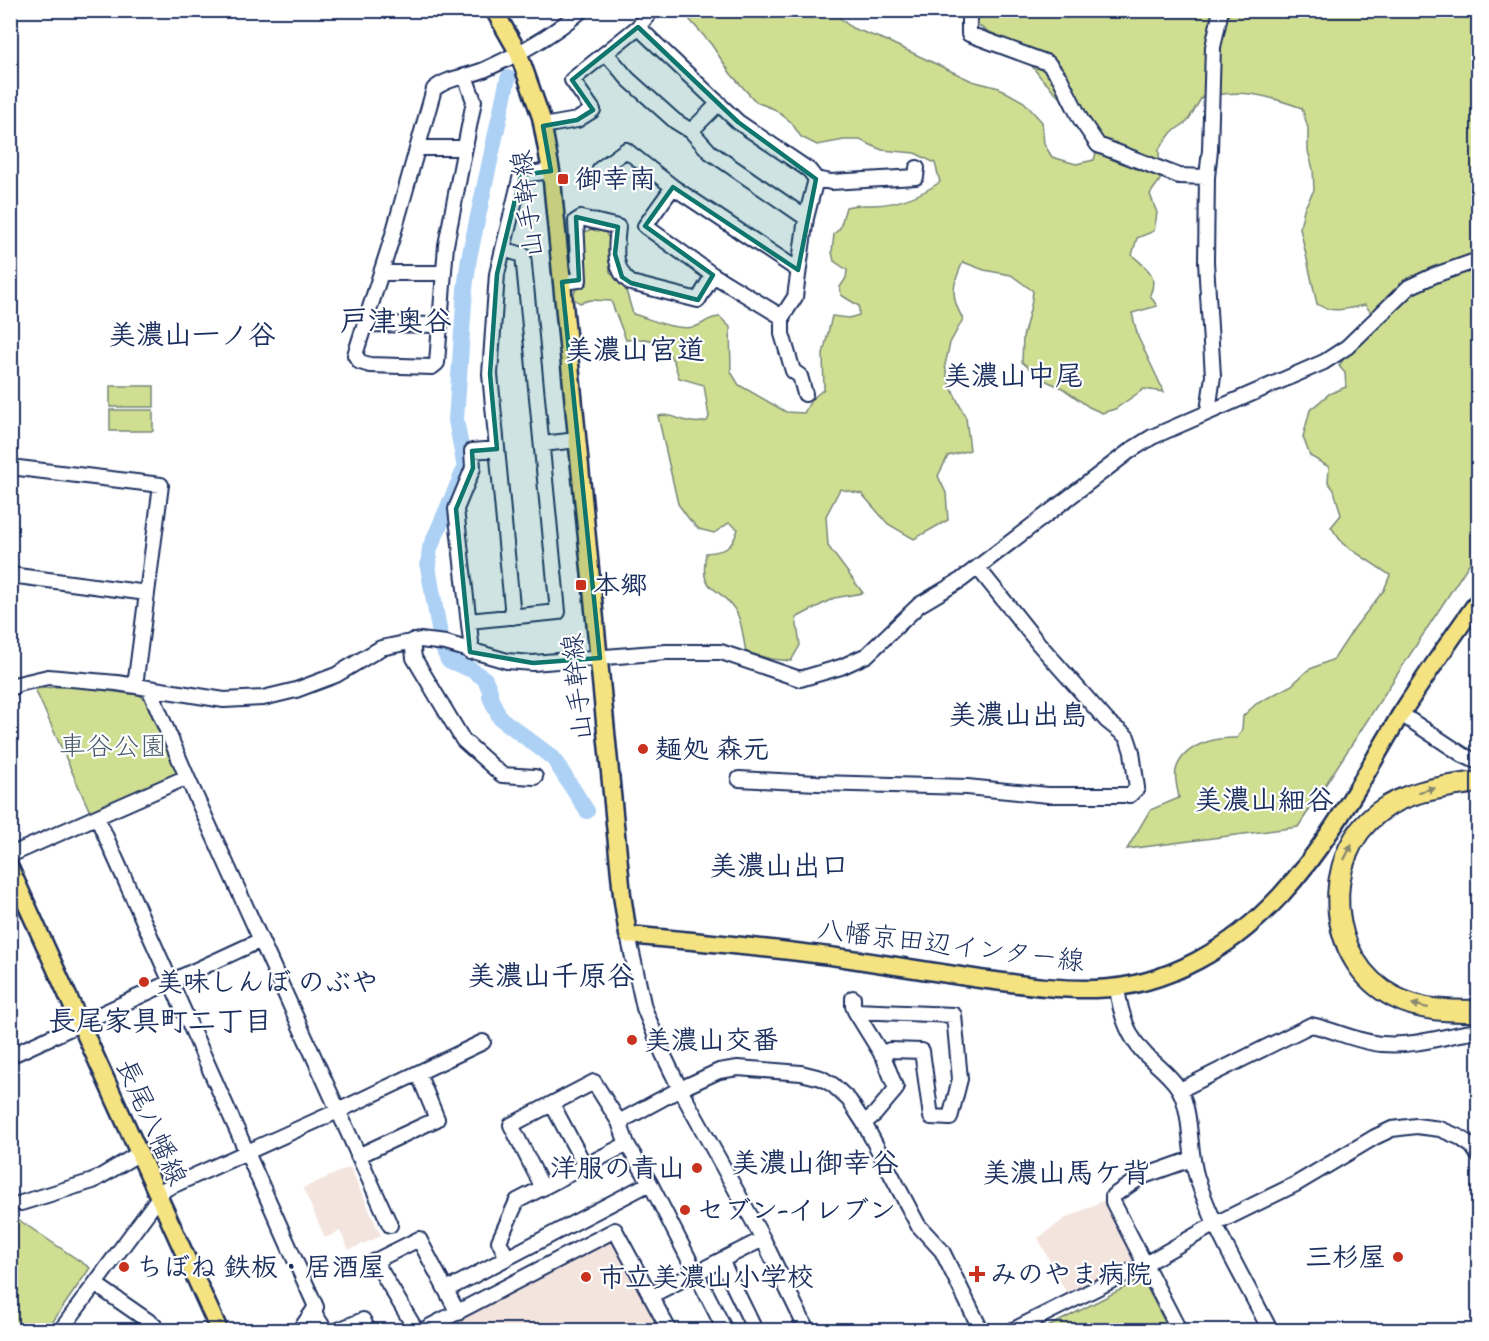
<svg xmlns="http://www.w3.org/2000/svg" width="1489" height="1341" font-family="'Indie Flower','Klee One',sans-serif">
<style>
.built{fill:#f4e4de}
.green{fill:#d0de92;stroke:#768678;stroke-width:1.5}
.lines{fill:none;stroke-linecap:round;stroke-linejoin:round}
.river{stroke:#add1f5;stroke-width:16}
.minor-casing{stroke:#1b2f5e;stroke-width:18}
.major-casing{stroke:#1b2f5e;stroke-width:21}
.highway-casing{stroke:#1b2f5e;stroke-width:24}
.minor{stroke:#fff;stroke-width:14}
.major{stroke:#f5e382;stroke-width:16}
.highway{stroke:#f5e382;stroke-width:20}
.oneway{fill:#888970}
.marked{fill:#0f766e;fill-opacity:0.2;stroke:#0f766e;stroke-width:4.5;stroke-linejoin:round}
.poi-dot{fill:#c8321e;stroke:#fff;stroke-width:2}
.labels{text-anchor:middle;stroke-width:4.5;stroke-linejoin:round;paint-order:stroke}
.poi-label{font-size:27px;font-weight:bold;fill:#1b2f5e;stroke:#fff;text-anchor:start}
.street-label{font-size:27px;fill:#1b2f5e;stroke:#fff}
.park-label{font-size:27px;fill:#485b6b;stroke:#fff}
.neighbourhood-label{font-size:28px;font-weight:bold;fill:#1b2f5e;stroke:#fff}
</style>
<rect width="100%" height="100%" fill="#fff"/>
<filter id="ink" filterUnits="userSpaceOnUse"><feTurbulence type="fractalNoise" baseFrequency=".0167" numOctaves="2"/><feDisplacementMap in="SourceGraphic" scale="12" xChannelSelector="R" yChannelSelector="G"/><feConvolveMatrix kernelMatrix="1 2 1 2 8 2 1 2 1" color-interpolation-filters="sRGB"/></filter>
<g filter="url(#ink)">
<!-- built -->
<path class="built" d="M350 1167 381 1236 349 1250 340 1231 325 1238 303 1188Z
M1105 1200 1134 1256 1132 1261 1089 1283 1066 1292 1038 1238 1066 1218Z
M614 1236 664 1330H456L451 1321Z"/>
<!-- green -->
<path class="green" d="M682 11H838L841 19 852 28 885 40 972 81 999 88 1024 102 1042 122 1044 144 1052 157 1076 164 1094 160 1096 153 1068 112 1060 97 1041 78 1014 42 987 31 978 25 976 11H1478V550L1298 827 1127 849 1150 810 1179 798C1178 790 1174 779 1176 770 1183 745 1214 737 1237 738L1242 729 1243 716 1256 704 1292 685 1308 670 1334 659 1355 627 1384 590 1390 575 1343 544 1331 527 1341 515 1334 490 1328 482 1329 467 1310 456 1303 437 1310 410 1329 394 1346 387 1345 373 1339 366 1350 349 1379 322 1365 305C1347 309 1333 314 1317 304L1300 228 1304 209 1314 190 1313 169 1308 151V128L1302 108C1263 94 1243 89 1202 97L1187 122 1172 132 1159 149 1160 180 1150 194 1157 213 1154 231 1137 238 1132 255C1146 268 1159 274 1150 295L1157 306 1132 313 1138 337 1164 392 1144 389 1115 409 1102 413 1089 407 1062 388 1042 379 1022 362 1023 337 1031 306 1033 291 1011 275 984 270 963 262C952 285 950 297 963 319L950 343 945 365 948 381 966 418 970 450 948 456 938 476 946 493 948 520 914 539 888 524 862 494 840 489 826 516 828 546 863 593 834 598 796 618 800 645 791 661 771 659 746 652C743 638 742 618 733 607 712 581 700 593 706 553 726 551 732 549 738 529L729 523 714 533 699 529 689 519 678 504 658 416C675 412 686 427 707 421L709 417 704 385 679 378 674 362 662 343 645 339 626 340 611 301 590 300 580 303 572 298 576 289 587 283 581 234 591 229 605 232 609 239 610 272 625 287 633 314C651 319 675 331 694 327 706 324 705 318 720 317L730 327 731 372 739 385 786 412 804 413 811 400 824 389 823 354 832 316 849 318 859 315V306L841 295 840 287 846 278 847 270 834 261 832 252 834 234 840 228 846 207C856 204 864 205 874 205 899 204 920 196 940 182L935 163 915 153 882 150 860 140H844L817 145 801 137 791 122 774 109 756 102 731 74 711 44Z
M110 386H154V407H110Z
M110 410H153V431H110Z
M55 687H78L139 695 144 698 176 771 175 775 90 812 35 689Z
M10 1214 90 1268 47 1330H11Z
M1139 1280 1144 1282 1169 1330H1042Z"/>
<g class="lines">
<!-- river -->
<path class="river" d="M508 78 469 258 465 289 456 420 465 468 430 548 428 567 442 646 448 660 472 670 485 679 490 691V697L500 718 553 758 587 811"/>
<!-- minor casing -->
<g class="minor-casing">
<path id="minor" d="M969 10V34L1048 63 1060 78 1081 120 1098 145 1179 176 1207 177
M638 27 738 122 809 170 816 179
M606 53 628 79 675 121 691 131 710 152 806 218
M465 76 474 101 446 245 437 363 432 367 370 365 360 362 355 355 392 238 434 89C448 77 469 77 486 69 519 54 554 34 582 10
M543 126 577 120 593 110 572 80 638 27 652 10
M691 131 719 103
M418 148H465
M600 169 626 150 673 187 798 270
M673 187 645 226 713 275 782 317
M381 273H444
M562 282 579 280 576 221 581 218 618 227C616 248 612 269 631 283L698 300 713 275
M365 324 440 325
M805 394 800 376 793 371 782 334V317L795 297 806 218 816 179 831 182 916 177 917 168
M1208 411 1213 376 1206 262 1207 177 1210 150 1213 47 1221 10
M543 444 577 440
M10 467 161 485 135 686
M10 575 147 593
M513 617 490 374 497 274 521 175 551 171
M469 621 558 612 523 255 503 249
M412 641 414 658 463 740 502 775 535 777
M470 652 471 642 456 509 473 468 472 451 497 449
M149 688 187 777 390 1225
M10 689 18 684 48 677 117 683 224 700 263 698 296 690 336 675 381 648 420 640 446 643 507 661 533 663 666 652H721L800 679 841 667 867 655 919 605 961 580 1131 450 1152 437 1324 362 1347 347 1409 287 1435 275 1478 260
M1401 714 1463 755 1478 762
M739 779 817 783 967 787 1048 795H1130L1137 788 1132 752 1127 737 1107 721 1038 643 978 568
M97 817 316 1307 300 1330
M10 855 187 777
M628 935 644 1008 663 1054 680 1089 763 1239 807 1330
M1117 987C1120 1013 1128 1038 1147 1056 1158 1066 1171 1076 1179 1089 1193 1114 1188 1151 1197 1178 1215 1232 1245 1281 1270 1330
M853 998V1006L855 1011 884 1058 896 1089 875 1114 864 1123
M855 1011 954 1015 960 1079 950 1118 931 1117 922 1051 890 1050 881 1054
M10 1056 261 940
M1180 1090 1311 1025C1335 1030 1357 1042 1382 1044 1416 1047 1446 1035 1478 1031
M552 1104 585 1166
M619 1122 680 1089 719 1071 738 1068 801 1073 821 1078 833 1085 849 1100 864 1123 918 1225 942 1251 981 1330
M358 1156 437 1119 418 1073
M543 1188 511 1125 594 1082 619 1122 627 1144 650 1183 725 1330
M21 1203 93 1181 138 1154
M507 1258 499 1241 517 1201 627 1144
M721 1260 755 1330
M95 1284 154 1325
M446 1290 650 1183
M650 1296 763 1239
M313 1311 325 1330
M61 1330 165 1189 338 1111 483 1042
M338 1330 363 1320 368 1330
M416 1330 375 1261 419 1239 458 1313
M423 1330 615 1230 669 1330
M1013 1330 1145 1264 1215 1224 1296 1184 1375 1137 1392 1129 1416 1126 1440 1129 1459 1137 1472 1146 1478 1155
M1179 1330 1113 1202V1196L1141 1177 1192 1159"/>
</g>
<!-- major casing -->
<g class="major-casing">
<path id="major" d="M494 10 518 52 541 117 551 171 622 895 628 935C703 942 777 948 851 959 894 966 937 972 980 979 1019 984 1056 990 1095 989 1167 987 1233 947 1281 895 1329 843 1363 778 1399 717 1424 678 1451 639 1478 601
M10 868 219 1330"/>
</g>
<!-- highway casing -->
<g class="highway-casing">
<path id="highway" d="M1478 782C1444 787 1408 790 1379 812 1319 856 1326 963 1394 997 1421 1011 1449 1011 1478 1011"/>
</g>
<!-- minor -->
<use href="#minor" class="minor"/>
<!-- major -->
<use href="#major" class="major"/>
<!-- highway -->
<use href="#highway" class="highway"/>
</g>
<!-- one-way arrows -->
<defs><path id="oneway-solid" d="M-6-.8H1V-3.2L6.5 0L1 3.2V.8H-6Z" transform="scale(1.5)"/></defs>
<g class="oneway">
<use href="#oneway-solid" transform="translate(1427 790) rotate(-14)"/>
<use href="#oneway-solid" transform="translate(1348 852) rotate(-64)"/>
<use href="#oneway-solid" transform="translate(1420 1006) rotate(-166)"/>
</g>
</g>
<!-- marked area -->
<path class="marked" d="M638 27 738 122 816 179 798 270 673 187 645 226 713 275 698 300 631 283 622 277 615 254 618 227 576 217 579 280 562 282 600 658 533 663 470 652 456 509 473 468 472 451 497 449 490 374 497 274 521 175 551 171 543 126 577 120 593 110 572 80Z"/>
<!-- markers -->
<g class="poi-dot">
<rect x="557" y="173" width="12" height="12" rx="3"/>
<rect x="575" y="579" width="12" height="12" rx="3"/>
<circle cx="643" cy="749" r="6"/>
<circle cx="144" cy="982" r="6"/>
<circle cx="632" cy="1040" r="6"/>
<circle cx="697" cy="1168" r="6"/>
<circle cx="685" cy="1210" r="6"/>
<circle cx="1398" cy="1257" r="6"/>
<circle cx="124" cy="1267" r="6"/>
<path d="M974 1265h6v6h6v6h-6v6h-6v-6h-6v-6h6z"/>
<circle cx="586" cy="1277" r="6"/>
</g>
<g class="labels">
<!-- poi labels -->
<g class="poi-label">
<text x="575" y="188">御幸南</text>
<text x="593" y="594">本郷</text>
<text x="655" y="758">麺処 森元</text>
<text x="156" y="991">美味しんぼ のぶや</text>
<text x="644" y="1049">美濃山交番</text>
<text x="685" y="1177" text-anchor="end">洋服の青山</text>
<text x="697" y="1219">セブン-イレブン</text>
<text x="1386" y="1266" text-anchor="end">三杉屋</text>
<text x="136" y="1276">ちぼね 鉄板・居酒屋</text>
<text x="990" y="1283">みのやま病院</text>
<text x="598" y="1286">市立美濃山小学校</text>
</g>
<!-- street labels -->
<g class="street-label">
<text transform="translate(527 204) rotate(-97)" y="9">山手幹線</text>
<text transform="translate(577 687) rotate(-96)" y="9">山手幹線</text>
<text transform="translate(951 945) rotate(7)" y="9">八幡京田辺インター線</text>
<text transform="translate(152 1122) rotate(66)" y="9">長尾八幡線</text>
</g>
<!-- park labels -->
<g class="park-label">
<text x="113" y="755">車谷公園</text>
</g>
<!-- neighbourhood labels -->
<g class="neighbourhood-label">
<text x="396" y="330">戸津奥谷</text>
<text x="192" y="344">美濃山一ノ谷</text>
<text x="635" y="359">美濃山宮道</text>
<text x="1013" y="385">美濃山中尾</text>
<text x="1018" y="724">美濃山出島</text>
<text x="1264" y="809">美濃山細谷</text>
<text x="779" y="875">美濃山出口</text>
<text x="551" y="985">美濃山千原谷</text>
<text x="160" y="1030">長尾家具町二丁目</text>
<text x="815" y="1172">美濃山御幸谷</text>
<text x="1066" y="1182">美濃山馬ケ背</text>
</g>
</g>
<!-- margin -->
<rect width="1489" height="1341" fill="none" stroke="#fff" stroke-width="36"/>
<rect x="18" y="18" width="1453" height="1305" fill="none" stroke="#1b2f5e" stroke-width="2" filter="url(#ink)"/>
</svg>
